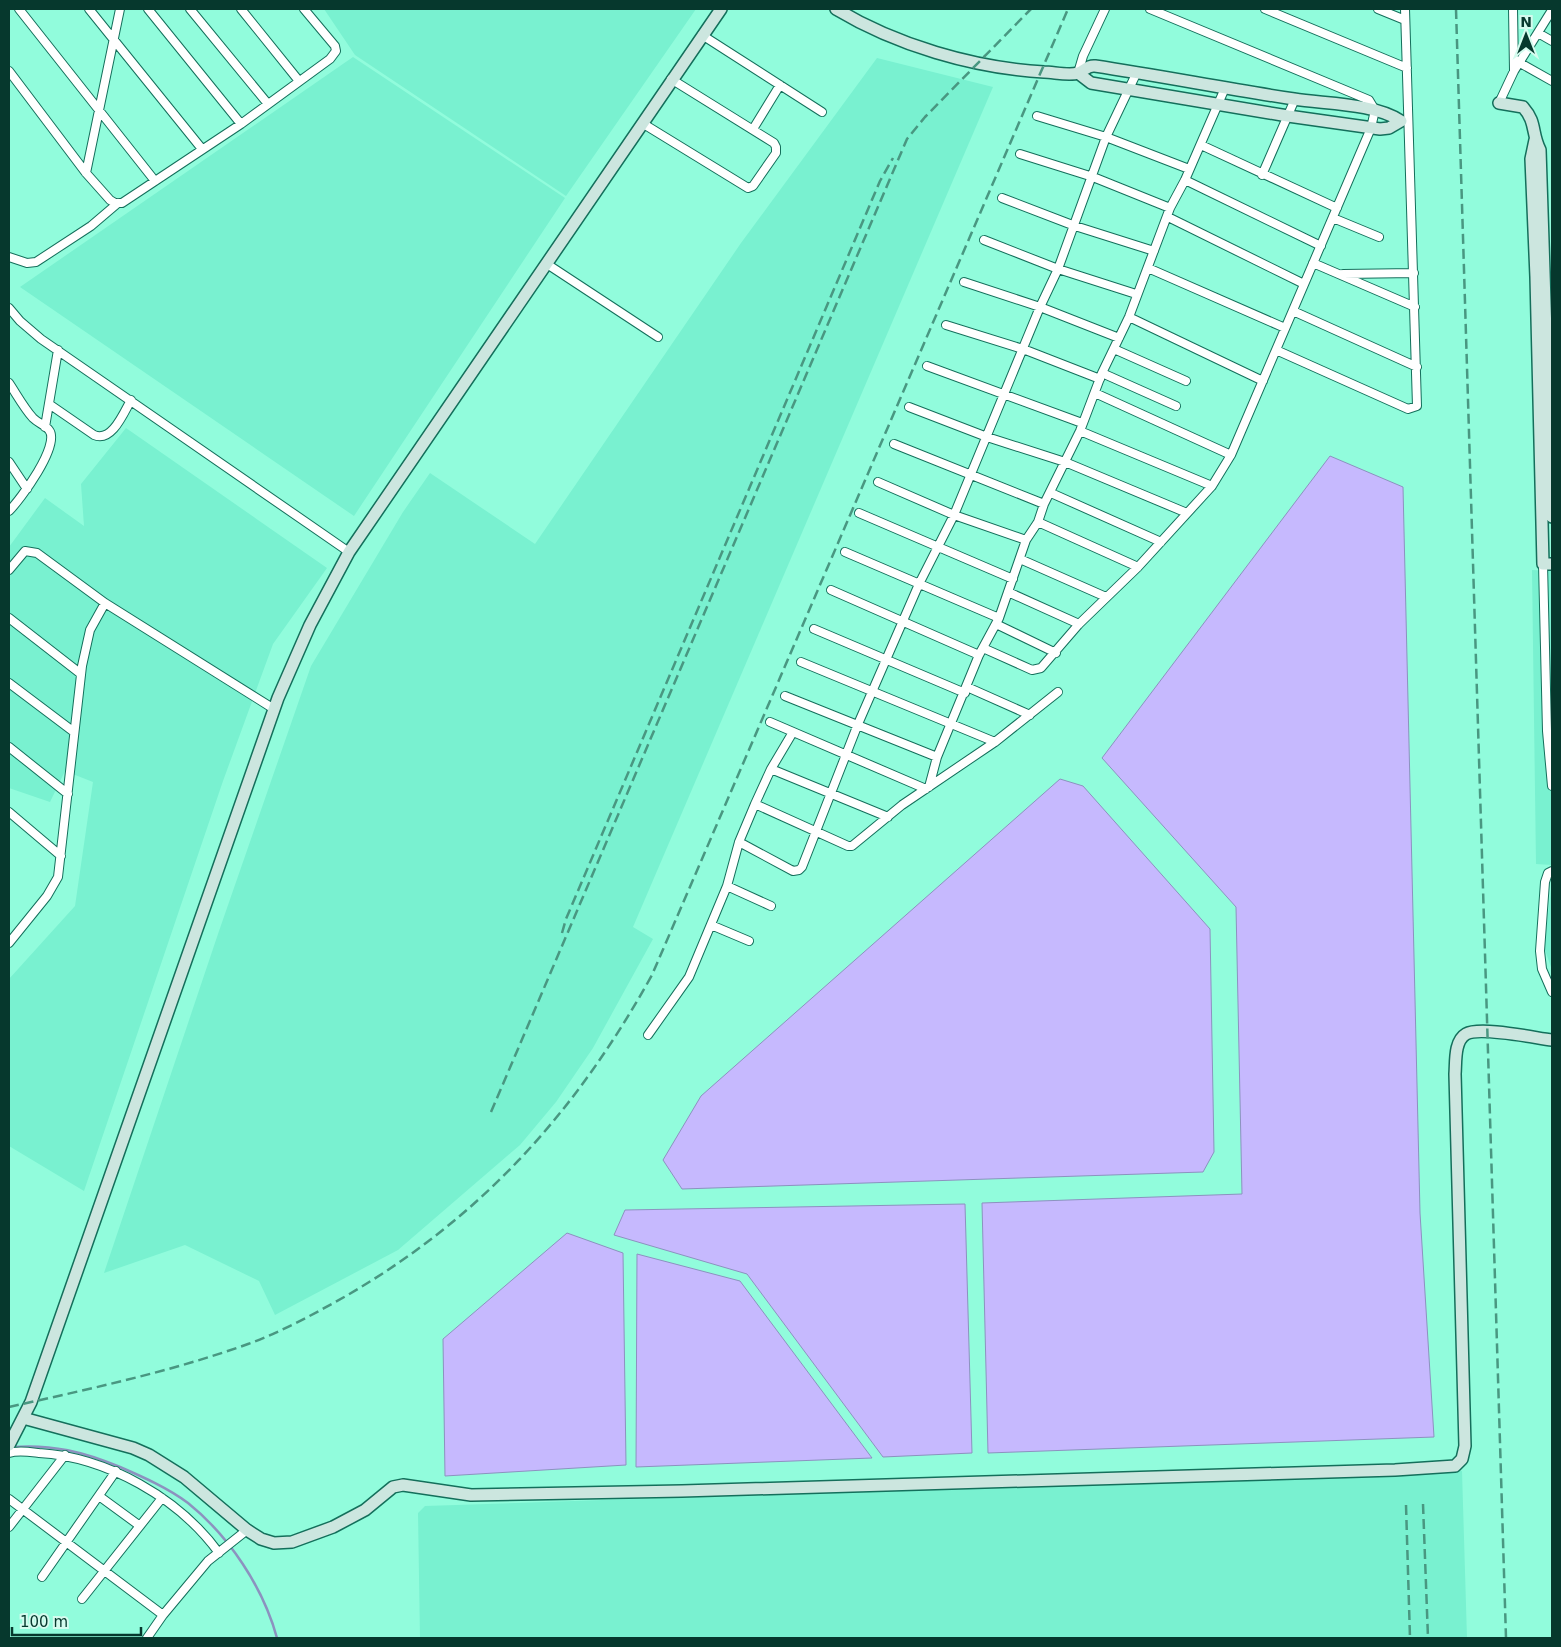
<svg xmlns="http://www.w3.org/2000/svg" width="1561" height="1647" font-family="'DejaVu Sans',sans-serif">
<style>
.built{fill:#79f1d0}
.water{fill:#c6b9fe;stroke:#8c92bf}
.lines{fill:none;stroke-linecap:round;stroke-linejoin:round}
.stream{stroke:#8c92bf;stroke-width:2.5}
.street-casing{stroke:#146f5b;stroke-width:10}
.secondary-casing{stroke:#146f5b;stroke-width:14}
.street{stroke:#fff;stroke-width:8}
.secondary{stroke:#cce6df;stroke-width:11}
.rail{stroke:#499781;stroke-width:2.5;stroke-dasharray:10 5;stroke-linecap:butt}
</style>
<rect width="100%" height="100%" fill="#91fcdc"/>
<!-- built -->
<path class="built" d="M324 9H696L566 196 355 55Z
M353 57 565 198 354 516 20 287Z
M877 58 993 87 633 927 653 939 593 1048 556 1102 520 1145 398 1250 275 1315 259 1281 185 1245 104 1273 219 931 311 666 403 512 430 473 535 544 741 243Z
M126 428 327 568 273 644 223 781 84 1191 9 1146V979L75 906 93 782 65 771 50 802 9 788V547L45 498 84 526 81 484Z
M1532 570 1552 571V865L1536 864Z
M1552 882V970L1544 947Z
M1462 1471 1467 1638H420L418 1513 425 1506Z"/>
<!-- water -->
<path class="water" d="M1330 456 1403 487 1420 1213 1434 1437 988 1453 982 1203 1242 1194 1236 907 1102 758Z
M1060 779 1083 786 1210 929 1214 1152 1203 1172 682 1189 663 1160 701 1096Z
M965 1204 972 1453 883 1457 747 1274 614 1235 625 1210Z
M567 1233 623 1253 626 1465 445 1476 443 1339Z
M637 1254 740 1281 872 1458 636 1467Z"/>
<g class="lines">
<!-- stream -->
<path class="stream" d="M13 1447C52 1444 84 1452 120 1467 143 1477 168 1488 188 1503 229 1536 263 1587 277 1638"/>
<!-- street casing -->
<g class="street-casing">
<path id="street" d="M19 9 155 181
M89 9 202 149
M148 9 241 124
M190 9 268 104
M241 9 299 81
M1265 9 1407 68
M1378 9 1405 20
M1513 9 1514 71
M1538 33 1552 41
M702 35 822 112
M1520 63 1552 81
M9 71 86 173 110 200 115 203H122L241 124 330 59 336 51 335 46 304 9
M1078 73 1083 56 1105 9
M1499 103 1514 71 1552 10
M1037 116 1106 137 1189 169
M642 123 748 188 753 186 776 153V147L774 143 671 79
M753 129 780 85
M1201 145 1337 208
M1020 154 1093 177 1170 208
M86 173 120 9
M1262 175 1295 99
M1185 180 1321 246
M1002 198 1075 226 1154 251
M1168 217 1304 284
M1333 218 1379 237
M984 240 1058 269 1136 294
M9 257 27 263 36 262 91 226 118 203
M1313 263 1415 307
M547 264 658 337
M1148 268 1285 328
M1343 274 1414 273
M964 282 1040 307 1119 338
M9 308 20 321 41 339 349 552
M1293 311 1417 367
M1129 317 1263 381
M946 325 1023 349 1100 379
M1114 349 1186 381
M1276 350 1408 409 1417 406 1405 9
M927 366 1082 423
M1102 373 1176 406
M9 383C17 395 24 408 33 418 38 423 45 425 49 430 61 445 20 500 9 511
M1095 393 1231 455
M49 404 94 435C112 443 124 412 131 400
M909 407 987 437 1065 462 1187 513
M45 427 58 350
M1080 431 1212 486
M894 444 1044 504
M9 462 27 489
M878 482 954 515 1026 540
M1051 493 1161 542
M859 513 1013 579
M1038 522 1138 567
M845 552 999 618
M1020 559 1106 597
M1543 564 1547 731 1552 786
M9 570 25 551 37 553 105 603 274 709
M831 590 979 655
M1008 592 1079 624
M9 618 81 674
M996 624 1056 653
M814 629 965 693
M983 648 1032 670 1041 668 1079 624 1138 567 1212 486 1231 455 1371 128 1375 110 1369 100 1150 9
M801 662 995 742
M9 683 74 732
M967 687 1030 715
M785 696 937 757
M770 722 926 789
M9 747 68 794
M771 769 888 817
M929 787 937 757 979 655 999 618 1026 540 1038 522 1044 504 1080 431 1102 373 1129 317 1170 208 1185 180 1225 88
M755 804 848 846H852L902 805 995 742 1058 692
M9 812 61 856
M739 842 793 871 799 870 802 867 858 724 919 584 954 515 1040 307 1058 269 1106 137 1137 72
M1552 871 1548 873 1545 882 1540 951 1542 969 1552 992
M727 886 771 906
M711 925 749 941
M9 943 47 896 58 877 82 666 90 630 105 603
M648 1035 689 977 727 886 739 842 755 804 771 769 793 732
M9 1453C18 1450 30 1452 39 1453 107 1457 179 1498 219 1553
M99 1496 140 1526
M9 1499 163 1615
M9 1527 65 1455
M42 1577 116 1471
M82 1599 162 1498
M147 1638 163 1615 208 1561 247 1530"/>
</g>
<!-- secondary casing -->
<g class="secondary-casing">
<path id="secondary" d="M836 9C896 45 973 68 1044 72 1053 72 1069 76 1078 73 1085 71 1087 65 1095 66 1162 76 1227 89 1294 99 1326 104 1374 103 1401 121L1389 128 1380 129 1288 116 1091 83 1078 73
M1499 103 1523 107C1537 123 1531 132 1540 150L1552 517
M1535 140 1531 159 1536 277 1543 564H1552
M23 1418 133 1448 149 1455 184 1477 247 1530 261 1539 274 1543 292 1542 333 1527 365 1510 393 1487 403 1485 471 1495 682 1491 1395 1470 1455 1466 1462 1459 1465 1446 1455 1074C1456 1062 1454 1041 1466 1034 1480 1026 1535 1038 1552 1040
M9 1445 31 1402 278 698 310 625 349 552 721 9"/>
</g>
<!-- street -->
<use href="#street" class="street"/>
<!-- secondary -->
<use href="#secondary" class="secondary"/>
<!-- rail -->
<path class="rail" d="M1456 9 1506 1638
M562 933 566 919 880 181 893 158
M491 1112 907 139 925 117 1031 9
M9 1407C89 1389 170 1372 248 1344 281 1332 314 1314 346 1296 482 1217 576 1112 652 975L1068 9
M1423 1504 1428 1638
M1406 1505 1410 1638"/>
</g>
<!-- border -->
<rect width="1561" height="1647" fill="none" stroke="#06382d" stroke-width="20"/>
<!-- north arrow -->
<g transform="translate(1526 35)" stroke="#d4fbee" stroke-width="4" paint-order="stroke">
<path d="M0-4L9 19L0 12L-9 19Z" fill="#06382d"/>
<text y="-8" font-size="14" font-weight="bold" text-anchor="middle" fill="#06382d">N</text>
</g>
<!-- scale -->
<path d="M12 1627v8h129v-8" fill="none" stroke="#06382d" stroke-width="2.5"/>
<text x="20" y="1627" font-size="15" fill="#06382d" stroke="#d4fbee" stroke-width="4" paint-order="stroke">100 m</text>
</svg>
